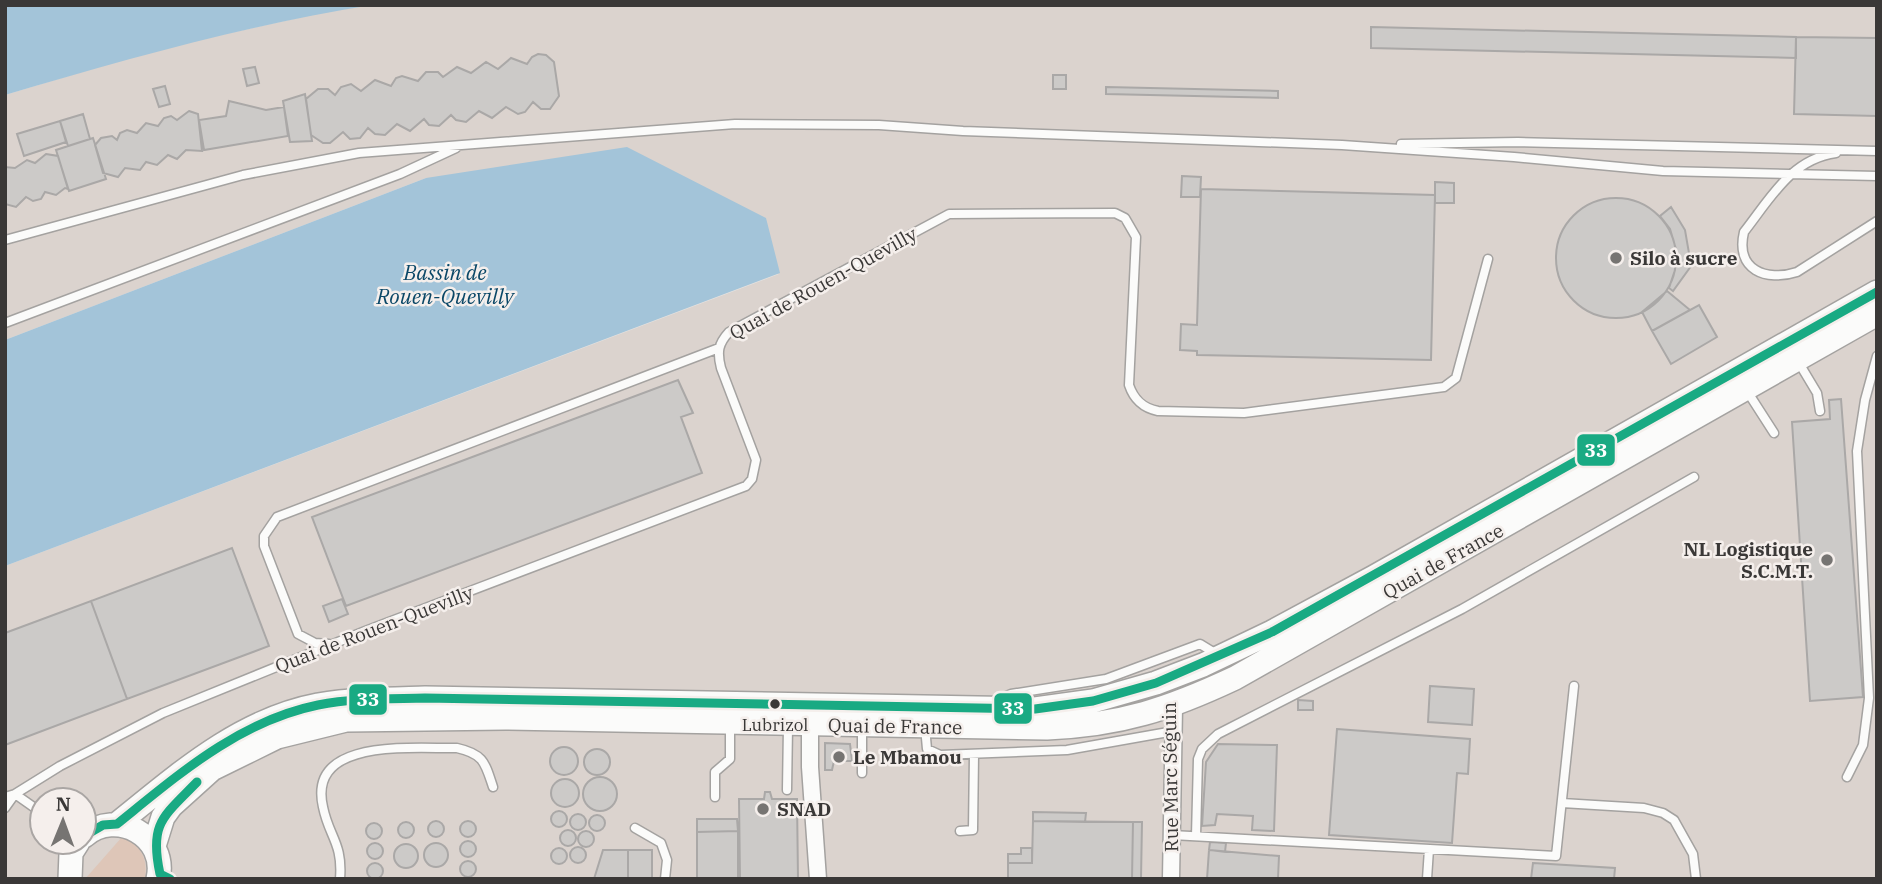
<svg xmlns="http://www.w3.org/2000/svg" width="1882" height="884" font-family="'IBM Plex Serif',serif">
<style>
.built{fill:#dbd3ce;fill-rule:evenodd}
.green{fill:#dec6b8}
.water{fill:#a3c4d9}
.building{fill:#cccac8;stroke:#aaa8a7;stroke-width:2}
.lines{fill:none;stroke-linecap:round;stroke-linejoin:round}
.lane-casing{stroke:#a4a2a0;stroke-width:11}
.street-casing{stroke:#a4a2a0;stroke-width:19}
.secondary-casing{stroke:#a4a2a0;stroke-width:26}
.lane{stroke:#fbfbfa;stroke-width:8}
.street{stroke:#fbfbfa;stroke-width:16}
.secondary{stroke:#fbfbfa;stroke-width:23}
.bus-1-casing{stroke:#f5efec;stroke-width:14}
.bus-1{stroke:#19aa83;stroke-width:9}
.poi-dot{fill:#767472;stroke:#f5efec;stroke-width:2.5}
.bus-dot{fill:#3a3837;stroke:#f5efec;stroke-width:2.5}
.labels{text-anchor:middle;stroke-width:5;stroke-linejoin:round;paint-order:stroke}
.bus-label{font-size:17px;fill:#3a3837;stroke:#f5efec}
.poi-label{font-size:19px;font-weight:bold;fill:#3a3837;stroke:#f5efec;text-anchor:start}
.street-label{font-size:19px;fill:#3a3837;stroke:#f5efec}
.water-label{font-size:21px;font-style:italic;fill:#0a4767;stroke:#f5efec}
.line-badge{stroke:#f5efec;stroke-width:2.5}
.badge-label{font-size:19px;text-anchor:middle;font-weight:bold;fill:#fff}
</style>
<rect width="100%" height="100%" fill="#e6e3e1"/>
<!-- built -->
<path class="built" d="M372 5H1877V879H5V566L779 274 426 178 5 340V95L158 49 320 13ZM42 800H84V842H42Z"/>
<!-- green -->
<path class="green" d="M122 837C141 845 148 858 145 879H85Z"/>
<!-- water -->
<path class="water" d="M5 5H372C247 25 126 59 5 95Z
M627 147 766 218 780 273 5 566V340L426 178Z"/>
<!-- building -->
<path class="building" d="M1371 27 1796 37V58L1371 48Z
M1796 37 1877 38V116L1794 114Z
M538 54 546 55 554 62 559 96 550 109H541L533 102 525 112 518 114 506 107 492 118 479 111 466 122 456 120 451 115 439 126 429 125 424 119 410 131 397 124 385 135 375 134 368 128 360 138 350 139 343 132 330 143H323L311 135 306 99 318 89H328L335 95 341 87 351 84 361 91 375 80 391 86 396 78 402 76 418 81 426 72H438L443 77 457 67 471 73 486 62 498 69 511 58 527 64 532 57Z
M255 67 259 83 247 86 243 69Z
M1053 75H1066V89H1053Z
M165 86 170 104 159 107 153 89Z
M1106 87 1278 91V98L1106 94Z
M305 94 312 141 290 142 283 101Z
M229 101 266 110 284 107 288 136 204 150 199 120 226 116Z
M189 111 198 114 202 151 186 150 177 159 168 155 157 165 146 162 140 170 125 168 118 177 103 173 95 145 101 138 112 136 117 140 120 133 127 130 137 133 146 123 158 126 164 118 171 116 177 120Z
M83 114 90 139 68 146 60 121Z
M60 121 66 142 24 156 17 134Z
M93 138 106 179 69 191 56 150Z
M46 154 58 156 68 189 65 188 56 195 45 192 41 199 33 201 26 197 16 207 5 204V167L15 168 27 160 35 163Z
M1182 176 1201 177 1200 197H1181Z
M1435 182 1454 183V203H1435Z
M1201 189 1435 195 1431 360 1197 355V351L1180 350 1181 324 1197 325Z
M1556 258a60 60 0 1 1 120 0a60 60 0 1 1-120 0Z
M1671 207 1685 230 1690 259 1694 262 1673 291 1669 288 1675 270 1676 249 1670 229 1660 216Z
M1667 291 1690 310 1652 331 1642 312Z
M1699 305 1717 337 1671 364 1652 331Z
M678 380 693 413 681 417 702 473 346 606 312 517Z
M1841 399 1863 697 1810 701 1792 422 1830 419 1829 400Z
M232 548 269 646 127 699 91 601Z
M342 599 348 614 329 622 323 606Z
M91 601 127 699 5 745V633Z
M1430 686 1474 689 1472 725 1428 722Z
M1298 700 1313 701V710H1298Z
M1337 729 1470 739 1468 774 1457 773 1452 843 1329 835Z
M825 743 850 744 852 761H834L832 770H825Z
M1218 744 1277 745 1274 831 1252 830 1253 816 1217 814 1215 825 1202 826 1206 762Z
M550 761a14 14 0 1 1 28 0a14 14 0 1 1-28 0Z
M584 762a13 13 0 1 1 26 0a13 13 0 1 1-26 0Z
M583 794a17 17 0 1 1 34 0a17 17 0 1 1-34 0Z
M551 793a14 14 0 1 1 28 0a14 14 0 1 1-28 0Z
M765 792H770L772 799H797L798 879H740L739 799H764Z
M551 819a8 8 0 1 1 16 0a8 8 0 1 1-16 0Z
M1033 812 1086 813 1085 822 1033 821Z
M570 822a8 8 0 1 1 16 0a8 8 0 1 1-16 0Z
M589 823a8 8 0 1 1 16 0a8 8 0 1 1-16 0Z
M697 819H737L738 831 697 832Z
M428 829a8 8 0 1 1 16 0a8 8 0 1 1-16 0Z
M460 829a8 8 0 1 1 16 0a8 8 0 1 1-16 0Z
M1033 821 1133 822 1132 879H1008V863H1032Z
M398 830a8 8 0 1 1 16 0a8 8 0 1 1-16 0Z
M1133 822H1142L1141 879H1132Z
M366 831a8 8 0 1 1 16 0a8 8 0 1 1-16 0Z
M560 838a8 8 0 1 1 16 0a8 8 0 1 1-16 0Z
M578 839a8 8 0 1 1 16 0a8 8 0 1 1-16 0Z
M738 831V879H697V832Z
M460 849a8 8 0 1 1 16 0a8 8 0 1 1-16 0Z
M1210 842 1226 843 1225 852 1209 850Z
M424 855a12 12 0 1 1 24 0a12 12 0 1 1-24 0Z
M367 851a8 8 0 1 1 16 0a8 8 0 1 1-16 0Z
M394 856a12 12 0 1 1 24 0a12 12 0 1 1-24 0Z
M570 855a8 8 0 1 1 16 0a8 8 0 1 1-16 0Z
M551 856a8 8 0 1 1 16 0a8 8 0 1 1-16 0Z
M1021 848H1032V863H1008V854H1021Z
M603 850H628V879H594Z
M628 850H652V879H628Z
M1209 850 1279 856 1278 879H1207Z
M460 869a8 8 0 1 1 16 0a8 8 0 1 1-16 0Z
M367 871a8 8 0 1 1 16 0a8 8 0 1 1-16 0Z
M1533 863 1615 868 1614 879H1531Z"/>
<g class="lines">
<!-- lane casing -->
<g class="lane-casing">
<path id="lane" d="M1401 144 1518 142 1877 151
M1836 153C1791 159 1770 199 1744 232 1735 270 1766 282 1797 272L1877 221
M5 240 243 175 359 153 735 124 879 125 963 131 1342 145 1514 157 1663 171 1877 176
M5 323 400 174 456 148
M1799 363 1817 393 1820 411
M1747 391 1774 433
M329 644 315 643 298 634 264 546V536L277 517 719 348
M992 702 1011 694 1106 679 1200 644 1218 655
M862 726V773
M925 727 927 749 940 755 1067 750 1174 731
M1847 777 1863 745 1869 698 1857 451 1865 400 1877 356
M787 790 788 727
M5 797 15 794 42 813
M715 797V772L730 759V726
M1562 803 1644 808 1663 813 1674 820 1693 854 1696 879
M5 808 15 794 60 766 163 713 365 631 746 486 752 479 756 460 721 368C717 352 718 344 729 332L949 214 1115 213 1125 218 1136 237 1129 385C1134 400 1143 408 1158 411L1244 413 1444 387 1456 378 1488 259
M635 828 661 843 667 860 665 879
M960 831 973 830 974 755
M1172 835 1556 856 1574 686
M1196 836 1198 759 1202 749 1218 734 1462 609 1694 477
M340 879C343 843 329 837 323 807 307 737 414 749 457 748 484 754 485 763 493 787
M1427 879 1429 849"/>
</g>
<!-- street casing -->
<g class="street-casing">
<path id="street" d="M810 725V767L818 879
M1171 879 1174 707"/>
</g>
<!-- secondary casing -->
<g class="secondary-casing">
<path id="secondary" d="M117 824C178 775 239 720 318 705 354 699 390 699 425 698L1035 709 1093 701 1156 683 1203 665 1272 632 1374 577 1877 292
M84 836C116 808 168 836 158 879
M154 846 163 817 171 806 212 769 277 737 346 720 505 718 1047 728C1121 725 1169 709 1235 678L1877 314
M70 879 71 853 78 842"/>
</g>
<!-- lane -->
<use href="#lane" class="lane"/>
<!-- street -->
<use href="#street" class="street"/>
<!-- secondary -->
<use href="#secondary" class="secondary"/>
<!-- bus-1 casing -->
<g class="bus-1-casing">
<path id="bus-1" d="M84 836 103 825 117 824C178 775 239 721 318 705 353 698 390 699 425 698L1035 709 1093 701 1156 683 1272 632 1877 292
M170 879 160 874C149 823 163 817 197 782"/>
</g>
<!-- bus-1 -->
<use href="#bus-1" class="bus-1"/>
</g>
<!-- markers -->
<g class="poi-dot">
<circle cx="1616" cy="258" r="7"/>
<circle cx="1827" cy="560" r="7"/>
<circle cx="839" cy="757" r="7"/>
<circle cx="763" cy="809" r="7"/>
</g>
<circle class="bus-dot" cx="775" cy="704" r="6"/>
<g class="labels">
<!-- bus labels -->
<g class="bus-label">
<text x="775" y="731">Lubrizol</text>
</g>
<!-- poi labels -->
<g class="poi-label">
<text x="1630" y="265">Silo à sucre</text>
<text x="1813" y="556" text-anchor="end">NL Logistique<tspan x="1813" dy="22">S.C.M.T.</tspan></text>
<text x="853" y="764">Le Mbamou</text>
<text x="777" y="816">SNAD</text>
</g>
<!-- street labels -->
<g class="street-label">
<text transform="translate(823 283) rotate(-29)" y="7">Quai de Rouen-Quevilly</text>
<text transform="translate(1443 561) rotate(-29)" y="7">Quai de France</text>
<text transform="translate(374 629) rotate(-21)" y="7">Quai de Rouen-Quevilly</text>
<text transform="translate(895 726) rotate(1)" y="7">Quai de France</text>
<text transform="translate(1170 777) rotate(-91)" y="7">Rue Marc Séguin</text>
</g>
<!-- water labels -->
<g class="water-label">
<text x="445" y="280">Bassin de<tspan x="445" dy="24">Rouen-Quevilly</tspan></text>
</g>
</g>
<g class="line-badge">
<rect x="1576" y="433" width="40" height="34" rx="7" fill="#19aa83"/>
<rect x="348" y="683" width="40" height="33" rx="7" fill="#19aa83"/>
<rect x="993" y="692" width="40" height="33" rx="7" fill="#19aa83"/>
</g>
<g class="badge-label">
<text x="1596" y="457">33</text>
<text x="368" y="706">33</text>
<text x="1013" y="715">33</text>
</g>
<!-- border -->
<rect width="1882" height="884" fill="none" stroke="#3a3837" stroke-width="14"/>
<!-- north arrow -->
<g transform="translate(63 821) rotate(1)"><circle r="33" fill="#f5efec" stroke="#aaa6a4" stroke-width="2"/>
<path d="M0-5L12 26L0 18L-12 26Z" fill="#767472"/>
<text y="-10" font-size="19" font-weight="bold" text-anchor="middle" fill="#3a3837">N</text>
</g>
</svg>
